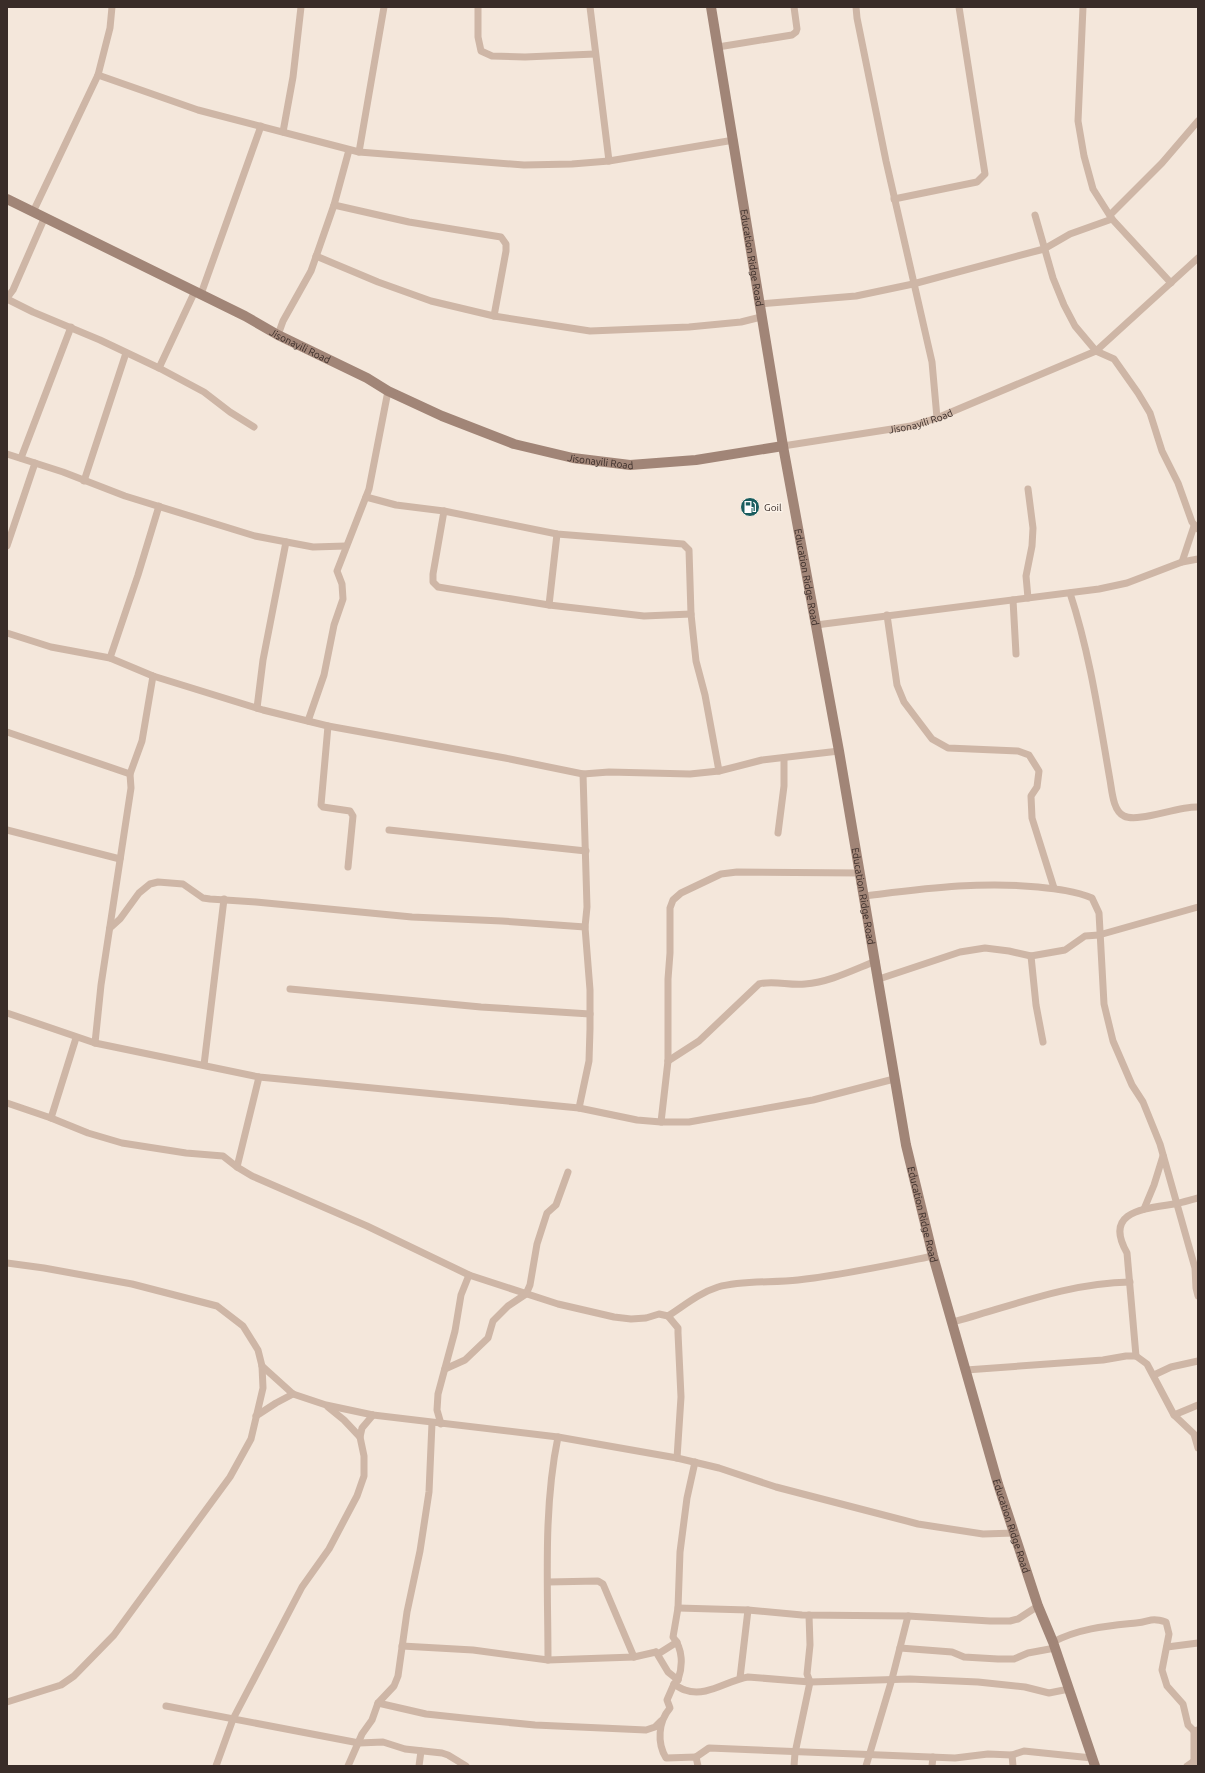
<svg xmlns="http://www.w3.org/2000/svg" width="1205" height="1773" font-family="Ubuntu,sans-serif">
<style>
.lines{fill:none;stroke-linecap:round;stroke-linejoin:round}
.street{stroke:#ceb6a6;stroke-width:7}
.secondary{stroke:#a18577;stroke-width:10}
.labels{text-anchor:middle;stroke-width:3;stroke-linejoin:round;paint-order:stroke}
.street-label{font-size:10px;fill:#392c28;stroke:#fbf2e8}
.poi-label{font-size:10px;fill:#392c28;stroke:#fbf2e8;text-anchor:start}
</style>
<rect width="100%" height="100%" fill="#f4e7db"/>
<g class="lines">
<!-- street -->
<g class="street">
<path d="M478 7V37L481 51 492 56 525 57 595 54"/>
<path d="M590 7 609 161"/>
<path d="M856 7 857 18 886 161 932 362 937 418"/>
<path d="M1083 7 1078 121 1084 156 1093 189 1112 219 1171 283"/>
<path d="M718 47 792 35 796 32 797 29 794 7"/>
<path d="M98 75 198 110 359 152 524 165 572 164 609 161 734 140"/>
<path d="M283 132 293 77 301 7"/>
<path d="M359 152 384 7"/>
<path d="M894 199 977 182 985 174 959 7"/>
<path d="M334 205 409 222 501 237 506 244V251L494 316"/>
<path d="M33 212 98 75 110 28 112 7"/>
<path d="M1035 215 1053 278 1064 305 1075 326 1096 351 1114 359 1138 393 1150 413 1162 451 1178 483 1192 522 1198 529"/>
<path d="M1110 215 1162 163 1198 121"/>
<path d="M316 256 378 282 431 301 494 316 590 331 689 327 741 322 761 317"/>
<path d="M201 294 261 126"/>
<path d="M7 298 13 290 44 219"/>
<path d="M7 299 33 312 100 340 159 368 204 392 230 412 254 427"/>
<path d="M759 304 856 296 913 284 1044 249 1070 234 1112 219"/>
<path d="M278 335 283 321 311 271 334 205 349 150"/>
<path d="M159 368 195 291"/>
<path id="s1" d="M783 446 911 426 937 418 1096 351 1198 258"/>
<path d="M7 454 63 472 125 496 255 536 313 547 346 546"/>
<path d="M21 458 71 327"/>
<path d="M84 481 126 353"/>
<path d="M366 497 396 505 444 511 557 534 683 544 689 550 691 614 696 661 705 695 719 771"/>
<path d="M444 511 433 574V582L438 587 549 605 644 616 691 614"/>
<path d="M7 546 35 463"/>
<path d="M1182 562 1194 526"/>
<path d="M1070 593C1090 654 1099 717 1110 780 1112 791 1113 811 1124 816 1138 823 1178 806 1198 807"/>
<path d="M1028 598 1026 576 1032 546 1033 528 1028 489"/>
<path d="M1013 600 1016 654"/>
<path d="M549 605 557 534"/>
<path d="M887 615 897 685 904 702 932 739 948 748 1018 751 1029 755 1039 771 1037 787 1031 796 1032 818 1054 888"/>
<path d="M816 625 1099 589 1127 583 1182 562 1198 559"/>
<path d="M7 633 51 647 110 658 153 676 263 710 328 726 505 758 583 774 609 772 690 774 719 771 762 760 839 751"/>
<path d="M110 658 138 575 159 506"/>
<path d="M257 708 263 660 286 542"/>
<path d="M308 721 324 675 334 625 343 599 342 584 337 571 369 489 388 391"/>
<path d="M328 726 321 805 323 807 350 811 353 816 348 867"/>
<path d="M7 732 130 774"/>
<path d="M7 830 120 859"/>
<path d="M389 830 586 851"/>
<path d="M778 833 784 786V758"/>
<path d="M864 896C923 889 979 881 1038 887 1057 889 1075 891 1092 898L1099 913 1104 1004 1113 1041 1132 1085 1143 1102 1160 1144 1195 1268 1196 1288 1198 1296"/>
<path d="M110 928 120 919 139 893 150 884 158 882 183 884 203 898 210 899 256 902 412 917 502 921 585 927"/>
<path d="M1031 956 1036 1005 1043 1042"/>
<path d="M879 979 960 952 985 948 1009 951 1031 956 1065 950 1085 936 1099 935 1198 907"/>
<path d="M290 989 481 1007 590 1014"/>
<path d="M7 1013 95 1043 259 1077 579 1108 637 1120 661 1122H689L813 1100 894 1079"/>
<path d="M95 1043 101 985 131 788 130 774 142 741 153 676"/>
<path d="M668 1061 699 1041 759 984C774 980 790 986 805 984 830 982 853 970 876 961"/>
<path d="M204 1065 224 899"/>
<path d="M259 1077 237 1167 252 1176 367 1226 469 1275 558 1304 614 1317 631 1319 646 1318 659 1314 668 1316C685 1305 699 1293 718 1287 743 1280 772 1283 798 1280 843 1275 888 1265 933 1256"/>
<path d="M7 1103 51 1118 76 1038"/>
<path d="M579 1108 589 1061 590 1029V990L585 927 587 907 583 774"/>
<path d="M51 1118 88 1133 122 1143 186 1153 223 1156 237 1167"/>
<path d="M661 1122 668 1061V979L670 953V908L673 900 681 893 721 874 737 872 860 873"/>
<path d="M1144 1209 1154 1185 1163 1156"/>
<path d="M7 1263 44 1268 132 1284 217 1306 243 1326 258 1350 262 1366 263 1388 251 1439 230 1477 114 1635 74 1676 61 1685 7 1702"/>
<path d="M668 1316 678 1328V1333L681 1397 677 1458"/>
<path d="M953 1322C1012 1306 1068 1283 1130 1282"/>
<path d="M1136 1356 1127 1253C1103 1211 1144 1209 1174 1204 1182 1203 1190 1200 1198 1198"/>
<path d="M262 1366 293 1394 326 1405 373 1415 558 1437 677 1458 719 1468 776 1487 918 1524 983 1534 1015 1533"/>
<path d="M445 1369 465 1360 488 1338 493 1321 508 1306 526 1294 530 1285 537 1244 547 1213 556 1205 568 1172"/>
<path d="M966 1370 1103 1360 1126 1356H1136L1147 1364 1174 1415 1194 1434 1198 1448"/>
<path d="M1154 1375 1171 1367 1198 1361"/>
<path d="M1174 1415 1198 1405"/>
<path d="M256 1416 276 1403 293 1394"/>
<path d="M441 1424 437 1410 438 1394 455 1331 461 1295 469 1275"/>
<path d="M360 1437 362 1428 373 1415"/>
<path d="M548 1582 598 1581 603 1584 634 1657"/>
<path d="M678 1608 748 1610 802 1615 908 1616 990 1621H1010L1018 1619 1038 1606"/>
<path d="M1053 1642C1080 1628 1107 1626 1136 1623 1151 1622 1149 1617 1166 1622L1169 1634 1162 1670 1167 1686 1183 1704 1188 1725 1194 1731"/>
<path d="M402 1646 473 1650 548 1660 634 1657 656 1652 658 1654 677 1642"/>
<path d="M1167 1647 1198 1643"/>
<path d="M900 1648 952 1652 964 1657 998 1659H1014L1028 1653 1055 1648"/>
<path d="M656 1652 668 1672 678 1680 674 1684C677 1686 681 1689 685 1690 706 1698 728 1680 748 1677L810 1682 910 1679 978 1682 1025 1687 1049 1693 1069 1689"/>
<path d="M548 1660C548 1586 543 1509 558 1437"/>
<path d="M740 1678 748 1610"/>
<path d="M678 1680C683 1666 683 1649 673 1637L678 1608 680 1552 687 1498 695 1462"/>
<path d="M674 1684 667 1700 670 1708C658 1722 657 1743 666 1758L696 1757 698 1766"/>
<path d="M378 1703 426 1714 473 1719 535 1725 646 1730 655 1727 661 1721"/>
<path d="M166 1706 359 1743 383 1742 405 1749 442 1753 448 1755 466 1766"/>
<path d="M1012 1755 1013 1766"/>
<path d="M696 1757 709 1748 955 1758 988 1754 1012 1755 1024 1751 1092 1758"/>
<path d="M216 1766 233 1719 302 1587 329 1549 357 1496 364 1476V1456L360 1437 344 1420 328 1407"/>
<path d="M348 1766 362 1734 372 1720 378 1703 394 1686 398 1676 407 1612 420 1551 429 1492 432 1423"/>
<path d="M419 1766 421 1751"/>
<path d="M794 1766 795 1753 810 1682 807 1674 810 1645 809 1615"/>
<path d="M866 1766 892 1679 908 1616"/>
<path d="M932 1766 933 1757"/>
<path d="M1187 1766 1194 1761"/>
<path d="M1197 1766 1194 1761V1731L1198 1730"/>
</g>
<!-- secondary -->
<g class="secondary">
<path id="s2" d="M711 7 783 446 839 751 906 1145 933 1256 998 1484 1038 1606 1053 1642 1095 1766"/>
<path id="s3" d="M7 199 245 316 278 335 367 378 388 391 442 416 514 444 573 458 630 465 696 460 783 446"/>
</g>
</g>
<!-- icons -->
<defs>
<g id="fuel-disc" transform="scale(1)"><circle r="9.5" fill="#195d5e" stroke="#fbf2e8"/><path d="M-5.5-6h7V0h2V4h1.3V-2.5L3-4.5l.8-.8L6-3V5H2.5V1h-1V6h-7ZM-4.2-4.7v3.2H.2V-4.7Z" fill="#fff"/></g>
</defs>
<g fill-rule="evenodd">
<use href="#fuel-disc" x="750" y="507"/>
</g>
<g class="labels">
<!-- street labels -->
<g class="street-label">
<text dy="4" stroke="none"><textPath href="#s2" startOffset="254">Education Ridge Road</textPath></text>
<text dy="4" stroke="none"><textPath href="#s3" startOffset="328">Jisonayili Road</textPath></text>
<text dy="4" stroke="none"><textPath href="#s1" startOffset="140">Jisonayili Road</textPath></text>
<text dy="4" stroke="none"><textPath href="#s3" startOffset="652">Jisonayili Road</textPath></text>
<text dy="4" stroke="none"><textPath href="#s2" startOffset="578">Education Ridge Road</textPath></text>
<text dy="4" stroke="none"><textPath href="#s2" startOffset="902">Education Ridge Road</textPath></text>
<text dy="4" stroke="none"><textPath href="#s2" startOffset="1226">Education Ridge Road</textPath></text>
<text dy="4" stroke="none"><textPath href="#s2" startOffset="1550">Education Ridge Road</textPath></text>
</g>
<!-- poi labels -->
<g class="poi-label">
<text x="764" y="511">Goil</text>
</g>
</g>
<!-- border -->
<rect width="1205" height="1773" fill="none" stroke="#392c28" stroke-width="16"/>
</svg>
